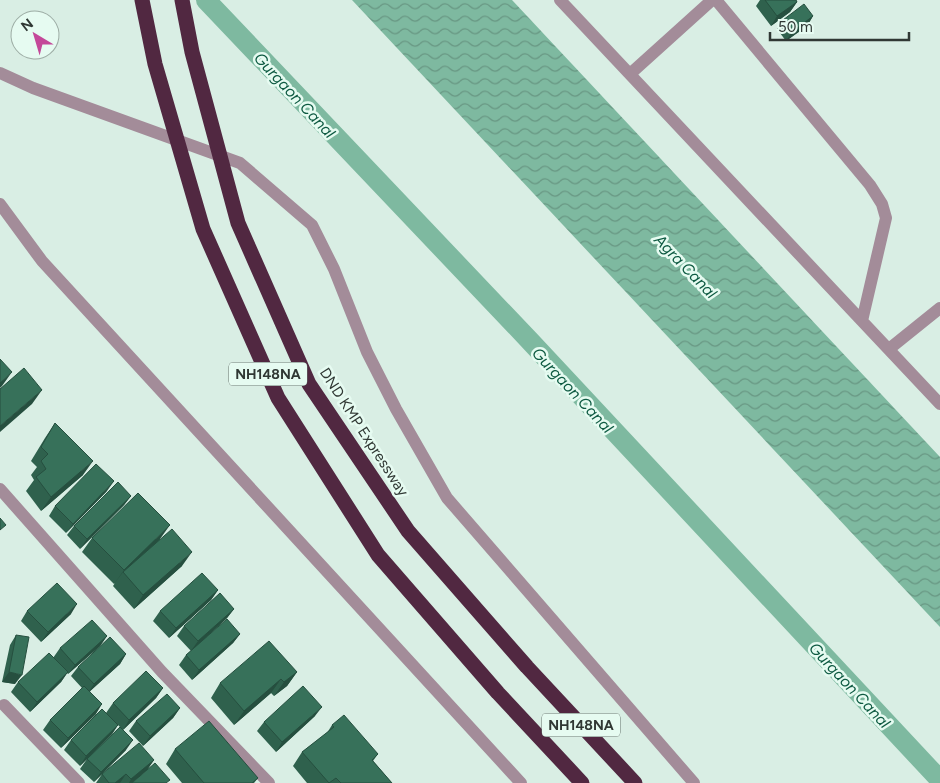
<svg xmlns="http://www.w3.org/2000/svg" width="940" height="783" font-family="Figtree,sans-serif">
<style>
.water{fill:url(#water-waves)}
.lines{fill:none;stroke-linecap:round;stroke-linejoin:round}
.canal{stroke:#7eb9a0;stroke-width:20}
.minor{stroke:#a38c99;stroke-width:12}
.highway{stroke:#512841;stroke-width:15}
.wall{fill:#2f614d}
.shaded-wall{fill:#264f3f}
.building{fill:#37715a;stroke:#264f3f}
.labels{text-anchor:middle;stroke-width:5;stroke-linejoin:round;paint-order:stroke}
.shield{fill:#e6fbf1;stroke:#67726d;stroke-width:1}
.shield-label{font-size:14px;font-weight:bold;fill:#303834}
.street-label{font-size:15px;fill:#303834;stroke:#e6fbf1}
.water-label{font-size:16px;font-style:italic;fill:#0e5a42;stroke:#e6fbf1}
</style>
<defs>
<pattern id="water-waves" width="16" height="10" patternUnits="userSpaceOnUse" patternTransform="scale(1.25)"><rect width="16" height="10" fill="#7eb9a0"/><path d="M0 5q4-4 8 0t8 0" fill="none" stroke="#689783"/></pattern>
</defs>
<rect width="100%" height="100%" fill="#d9eee4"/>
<!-- water -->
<path class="water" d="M352 0H512L940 457V627Z"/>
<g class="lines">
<!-- canal -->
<path class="canal" d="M206 0 530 341 940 780"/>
<!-- minor -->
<path class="minor" d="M560 0 940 404
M716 0 870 185 882 204 886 218 862 321
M0 73 33 88 240 163 312 225 334 269 367 352 396 409 447 498 694 783
M630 74 712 0
M0 204 42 261 521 783
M889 349 940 308
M0 489 162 672 269 783
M4 705 79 783"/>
<!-- highway -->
<path class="highway" d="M142 0 155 64 203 229 278 398 378 555 498 693 582 783
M182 0 192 52 238 223 309 384 408 531 527 667 635 783"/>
</g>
<!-- wall -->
<path class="wall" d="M760 0H796L797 2 790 12 771 26 756 6Z
M813 16 807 26 786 41 777 29 783 20Z
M55 423 83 475 41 511 26 491 34 480 31 475 37 467 31 461 45 438Z
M107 491 66 533 49 516 55 506Z
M131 496 124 505 80 549 67 535 74 526Z
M92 538 160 539 182 566 134 609 113 586 115 583 114 584 82 552Z
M218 590 211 600 169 638 153 621 160 611Z
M234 609 227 618 207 637 240 634 233 643 192 680 179 665 186 655 191 651 177 636 184 626Z
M27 611 71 614 41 642 21 621Z
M16 635 15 684 2 682 10 645Z
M107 636 100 646 68 674 67 673 61 682 30 712 11 692 18 682 53 658 60 648Z
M126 654 120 664 90 691 96 714 61 748 43 730 50 720 82 688 71 676 78 667Z
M297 672 287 686 274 696 271 693 234 725 211 698 220 683Z
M163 688 156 698 123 730 126 750 94 782 80 769 87 759 120 727 118 725 112 734 80 766 64 750 71 740 106 713 113 703Z
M180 708 173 718 143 746 129 731 136 721Z
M315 716 276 752 257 731 264 722Z
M332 725 378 754 373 761 392 783H307L293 766 302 752 327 733Z
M175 749 258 778 254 783H182L166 764Z
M154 760 147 770 132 783H96L102 774Z"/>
<!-- shaded-wall -->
<path class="shaded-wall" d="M797 2 790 12 771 26 777 16Z
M813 16 807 26 786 41 792 32Z
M12 372 2 386 0 388V383Z
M42 390 32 404 0 432V426Z
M93 461 83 475 41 511 51 497Z
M114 481 107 491 66 533 73 524Z
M131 496 124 505 80 549 87 539Z
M170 525 160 539 123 572 114 584 124 570Z
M192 552 182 566 134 609 143 595Z
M218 590 211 600 169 638 176 628Z
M77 604 71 614 41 642 48 632Z
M234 609 227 618 191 651 198 641Z
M240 634 233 643 192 680 199 670Z
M107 636 100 646 68 674 75 665Z
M126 654 120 664 87 694 94 684Z
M9 672 22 675 15 684 2 682Z
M68 672 61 682 30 712 37 702Z
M297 672 287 686 274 696 284 682Z
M281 679 271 693 234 725 244 711Z
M163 688 156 698 123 730 129 720Z
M102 704 96 714 61 748 68 738Z
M322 707 315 716 276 752 282 742Z
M180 708 173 718 143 746 150 736Z
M118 725 112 734 80 766 86 756Z
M133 740 126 750 94 782 101 772Z
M154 760 147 770 132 783H129L131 779Z
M126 774 120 783H115Z"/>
<!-- building -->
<path class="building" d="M765 0H796L797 2 777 16Z
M804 4 813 16 792 32 783 20Z
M0 359 12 372 0 383Z
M24 368 42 390 0 426V389Z
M55 423 93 461 51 497 36 477 46 469 41 461 48 454 41 447Z
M96 464 114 481 73 524 55 506Z
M118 482 131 496 87 539 74 526Z
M138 493 170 525 124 570 92 538Z
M0 518 6 525 0 530Z
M172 529 192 552 143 595 123 572Z
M202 573 218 590 176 628 160 611Z
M57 583 77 604 48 632 27 611Z
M220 593 234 609 198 641 184 626Z
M227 619 240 634 199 670 186 655Z
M92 620 107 636 75 665 60 648Z
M16 635 29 637 22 675 9 672Z
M110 637 126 654 94 684 78 667Z
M269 641 297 672 284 682 281 679 244 711 220 683Z
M49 653 68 672 37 702 18 682Z
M146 671 163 688 129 720 113 703Z
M84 686 102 704 68 738 50 720Z
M303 686 322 707 282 742 264 722Z
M167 694 180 708 150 736 136 721Z
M102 709 118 725 86 756 71 740Z
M344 715 378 754 372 760 392 783H341L336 778 329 783 302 752 334 727 332 725Z
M209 721 258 778 252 783H204L175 749Z
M120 727 133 740 101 772 87 759Z
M139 743 154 760 131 779 126 774 115 783H109L102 774Z
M155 763 170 780 166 783H132Z"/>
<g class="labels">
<!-- shield labels -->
<g class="shield">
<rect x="229" y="362.5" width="78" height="23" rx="4"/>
<rect x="542" y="713.5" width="78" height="23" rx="4"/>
</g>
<g class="shield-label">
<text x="268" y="379">NH148NA</text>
<text x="581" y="730">NH148NA</text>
</g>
<!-- street labels -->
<g class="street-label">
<text transform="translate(364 432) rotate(57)" y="5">DND KMP Expressway</text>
</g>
<!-- water labels -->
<g class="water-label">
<text transform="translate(295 95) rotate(47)" y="6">Gurgaon Canal</text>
<text transform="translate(686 266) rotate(46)" y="6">Agra Canal</text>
<text transform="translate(573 390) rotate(47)" y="6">Gurgaon Canal</text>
<text transform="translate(850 685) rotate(47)" y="6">Gurgaon Canal</text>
</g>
</g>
<!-- north arrow -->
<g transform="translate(35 35) rotate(322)"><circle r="24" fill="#e6fbf1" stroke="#9dada5"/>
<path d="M0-4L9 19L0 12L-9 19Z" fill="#c44899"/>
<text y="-8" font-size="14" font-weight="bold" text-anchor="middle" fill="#303834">N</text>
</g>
<!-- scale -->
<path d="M770 32v8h139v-8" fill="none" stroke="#303834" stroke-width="2.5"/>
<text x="778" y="32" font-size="15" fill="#303834" stroke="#e6fbf1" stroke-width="4" paint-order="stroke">50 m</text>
</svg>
